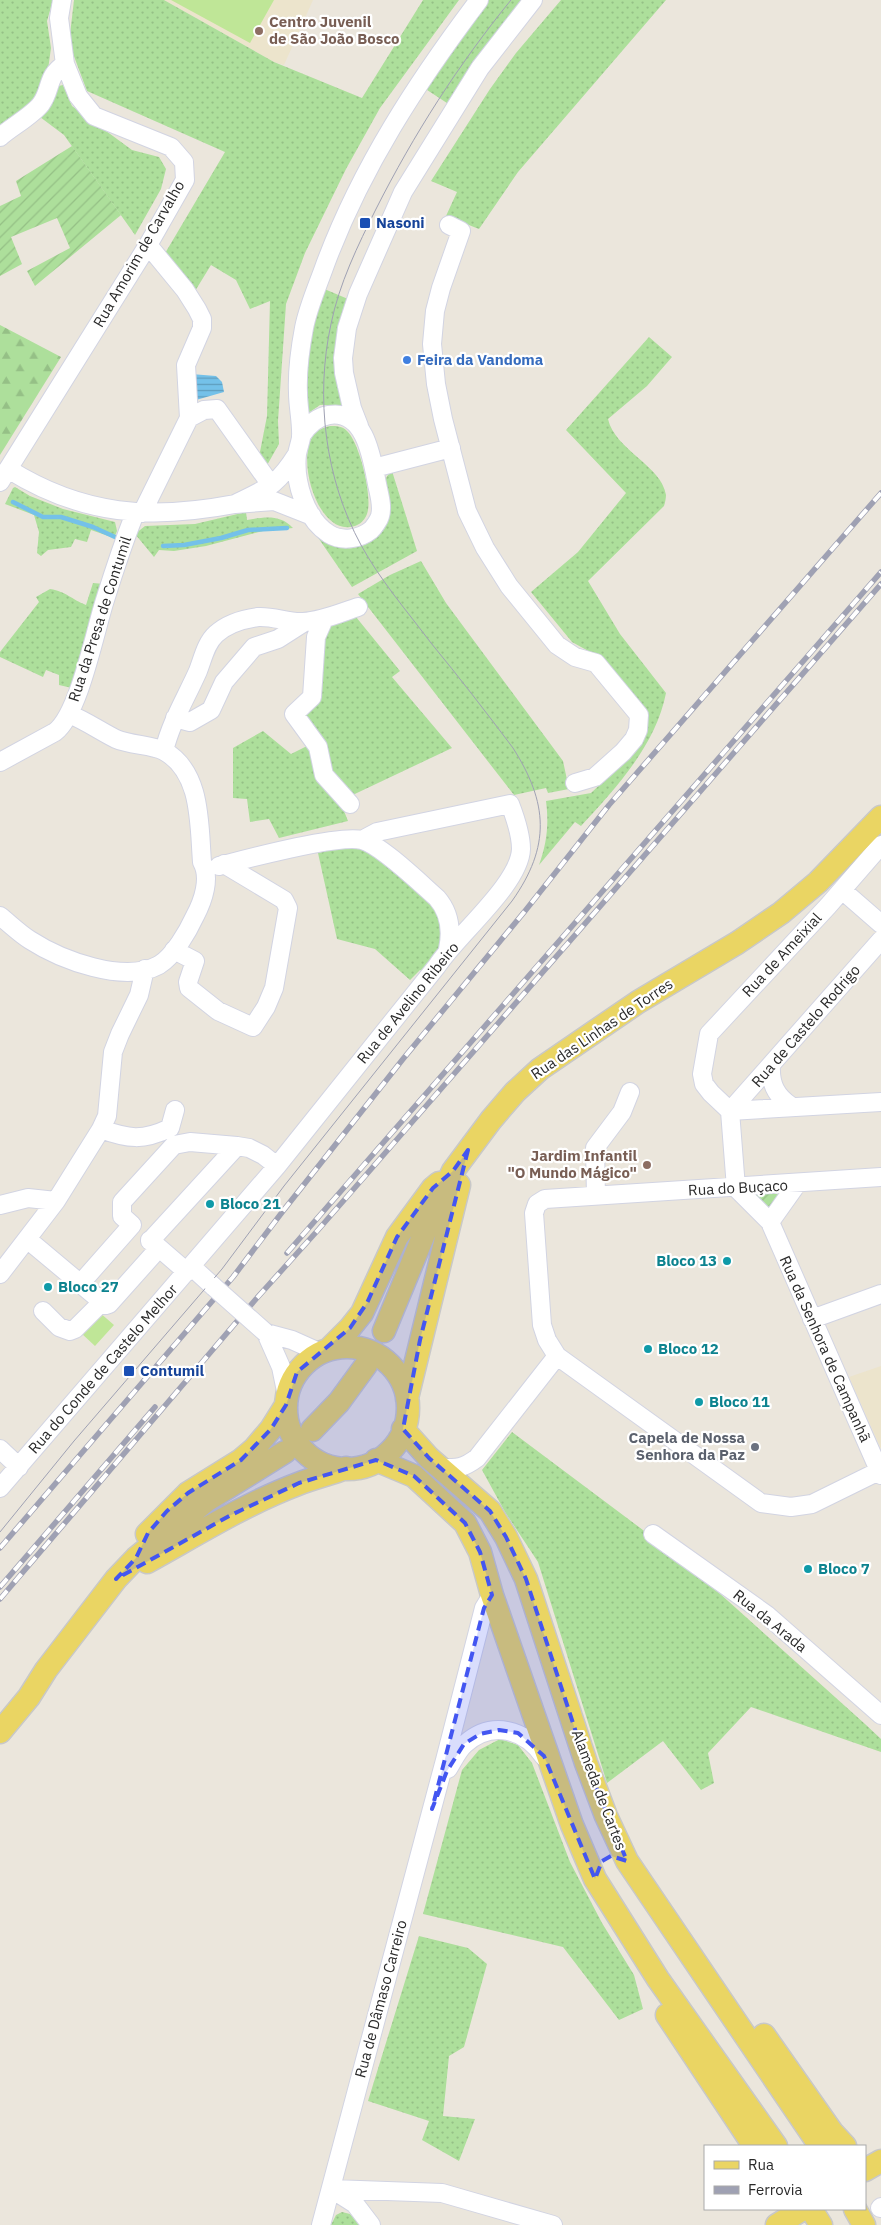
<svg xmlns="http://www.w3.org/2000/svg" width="881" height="2225" font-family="'IBM Plex Sans',sans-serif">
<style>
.education{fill:#ece4cc}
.grass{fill:url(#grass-dots)}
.forest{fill:url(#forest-firs)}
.garden{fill:url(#garden-furrows)}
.pitch{fill:#bfe697}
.water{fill:url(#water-rules)}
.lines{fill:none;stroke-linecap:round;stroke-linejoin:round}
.stream{stroke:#74c1e9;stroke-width:4.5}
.major-tunnel{stroke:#c4c0b8;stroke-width:22;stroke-dasharray:22 11;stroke-linecap:butt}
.minor-casing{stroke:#d2d4e2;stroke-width:20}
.major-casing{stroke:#c8c8c8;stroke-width:25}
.minor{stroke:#fff;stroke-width:18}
.major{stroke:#ead563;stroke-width:22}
.tram{stroke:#9fa1b3;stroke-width:1}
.rail-casing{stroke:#9fa1b3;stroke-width:5.5}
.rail{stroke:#fff;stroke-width:4;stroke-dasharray:11;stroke-linecap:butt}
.minor-bridge-casing{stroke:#d2d4e2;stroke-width:20;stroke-linecap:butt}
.minor-bridge{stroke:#fff;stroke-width:18}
.marked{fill:#4356f1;fill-opacity:0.2;stroke:#4356f1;stroke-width:4;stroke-dasharray:10 6;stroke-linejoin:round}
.education-dot{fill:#8d6e63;stroke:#fff;stroke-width:2}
.transit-dot{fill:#1a4fb4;stroke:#fff;stroke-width:2}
.shop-dot{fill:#3f7fe0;stroke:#fff;stroke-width:2}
.culture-dot{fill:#0f9aa8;stroke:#fff;stroke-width:2}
.worship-dot{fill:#6b7280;stroke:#fff;stroke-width:2}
.labels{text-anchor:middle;stroke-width:4.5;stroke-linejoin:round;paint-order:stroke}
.education-label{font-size:15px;font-weight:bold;fill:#785e54;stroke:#fff;text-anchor:start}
.transit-label{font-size:15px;font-weight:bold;fill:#164399;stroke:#fff;text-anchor:start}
.street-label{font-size:15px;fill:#2a2a2a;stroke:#fff}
.shop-label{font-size:15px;font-weight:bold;fill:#366cbe;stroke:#fff;text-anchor:start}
.culture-label{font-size:15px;font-weight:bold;fill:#0d838f;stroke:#fff;text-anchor:start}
.worship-label{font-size:15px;font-weight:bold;fill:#5b616d;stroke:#fff;text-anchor:end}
</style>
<defs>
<pattern id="grass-dots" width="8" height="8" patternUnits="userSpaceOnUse" patternTransform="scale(1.25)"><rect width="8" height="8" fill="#addf9b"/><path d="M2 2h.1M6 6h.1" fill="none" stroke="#95c086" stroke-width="1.8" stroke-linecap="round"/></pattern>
<pattern id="forest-firs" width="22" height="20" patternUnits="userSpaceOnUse" patternTransform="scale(1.25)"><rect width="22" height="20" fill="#addf9b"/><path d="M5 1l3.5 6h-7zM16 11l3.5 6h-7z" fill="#95c086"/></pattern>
<pattern id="garden-furrows" width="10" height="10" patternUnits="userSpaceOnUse" patternTransform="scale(1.25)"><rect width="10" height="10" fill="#addf9b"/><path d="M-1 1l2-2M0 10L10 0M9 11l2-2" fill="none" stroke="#95c086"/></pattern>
<pattern id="water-rules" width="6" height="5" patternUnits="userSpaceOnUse" patternTransform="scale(1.25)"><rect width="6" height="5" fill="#74c1e9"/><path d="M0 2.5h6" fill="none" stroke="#5f9dbd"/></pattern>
</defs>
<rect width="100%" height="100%" fill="#ebe6dc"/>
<!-- education -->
<path class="education" d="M164 0H313L284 65 274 62Z
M881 1366V1449L849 1377Z"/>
<!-- grass -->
<path class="grass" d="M0 0H53L47 21 51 48 46 84 19 115 9 118 0 127Z
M74 0H164L274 62 362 98 423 0H459L380 108 346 169 305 253 286 304 278 421 279 444 266 467 259 457 267 416 270 301 250 309 236 280 211 265 192 296 164 255 225 152 87 91 69 43Z
M488 0H525L450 105 424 88Z
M561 0H666L518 172 479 229 446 216 457 192 431 181 490 89 516 53Z
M63 85 72 106 132 150 159 157 166 169 161 189 135 235 64 135 40 117 54 87Z
M322 288 348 299 341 317 335 363 342 405H320L307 414C302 371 312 330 322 288Z
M649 337 672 357 647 386 608 419C615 450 662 466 666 495 666 498 665 503 664 506L588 581 620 634 666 693C656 745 616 788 581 826L575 822 539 865C547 843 549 824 546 801L591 793 628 758 643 736 648 715 601 658 572 642 531 592 578 552 626 493 566 430Z
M330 426C337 426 342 426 347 431 360 443 373 498 367 514 364 522 358 526 350 527 316 532 294 453 316 432 320 429 325 427 330 426Z
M392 471 417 551 352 587 308 523C326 540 336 554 361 546 382 540 392 520 389 500 389 493 386 487 386 480 386 476 389 474 392 471Z
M15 487 30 496 63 509 115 522 117 531 114 538 91 530 87 542 75 539 71 547 48 550 41 556 37 553 39 532 34 515 5 504 13 488Z
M246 512 247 520C264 517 280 514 293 528L263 531 206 546 174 551 159 550 154 557 135 534 145 526 195 524Z
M421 561 446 603 563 761 569 789 548 793 546 788 514 795 358 594 390 575Z
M93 583 104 584 72 688 59 685V675L46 670 43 677 0 657V652L39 602 36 597 50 589C67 592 71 599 86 605Z
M356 617 400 671 392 677 452 748 340 801 348 821 279 838 269 819 250 822 247 799 233 798V748L263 731 291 754 313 743 304 723 316 647 330 622Z
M351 845 370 851 432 901 439 918 442 935 438 951 422 971 420 970 410 980 375 949 337 939 318 853Z
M512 1432 679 1557 865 1724 881 1739V1752L751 1707 708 1753 714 1783 701 1790 663 1741 607 1783 538 1562 505 1512 482 1470Z
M500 1739 518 1745 532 1763 570 1862 602 1923 634 1975 643 2009 619 2020 563 1947 423 1914 462 1770 479 1750Z
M419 1936 468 1948 487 1964 464 2047 449 2056 443 2116 475 2119 459 2161 422 2140 429 2121 368 2101Z
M342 2212 350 2214 359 2225H331L336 2215Z"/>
<!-- forest -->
<path class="forest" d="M0 325 61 357 0 455Z"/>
<!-- garden -->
<path class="garden" d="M72 146 121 215 35 286 27 271 70 248 57 218 11 237 22 264 0 276V206L21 196 16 181Z
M779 1190 781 1193 771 1212 753 1194Z"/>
<!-- pitch -->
<path class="pitch" d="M171 0H274L250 43Z
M99 1312 114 1325 95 1346 81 1333Z"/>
<!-- water -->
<path class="water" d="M191 374 216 376 222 382 224 392 196 400Z"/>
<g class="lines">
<!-- stream -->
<path class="stream" d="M13 502 43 517H61L93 527 115 537
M163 546 184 545 221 538 248 530 287 528"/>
<!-- major-tunnel -->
<path class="major-tunnel" d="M366 1365 384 1331
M285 1452 312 1430"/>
<!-- minor casing -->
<g class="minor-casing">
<path id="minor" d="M0 137C11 127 32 116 41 104 52 89 46 76 65 64
M449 225 461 231 441 288 435 311 432 344 436 384 443 419 467 511 485 548 509 586 557 645 575 657 596 663 639 715 638 730 634 739 623 752 595 777 575 783
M189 418 204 410 217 409 271 485
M359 426 352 408 344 373 343 358 347 328 358 294 403 192 480 68 533 0
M301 436C308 425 316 417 329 415 365 409 372 458 377 484 379 494 383 506 380 516 379 520 374 527 371 530 360 539 342 542 329 534 305 519 294 481 297 454 298 449 300 443 301 438 302 424 298 407 298 393 297 371 300 349 304 328 308 307 318 285 325 265 361 168 417 82 479 0
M297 454C277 486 268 488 235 504L274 501 312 516
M374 468 451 448
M8 469C83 516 151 520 235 504
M0 482 148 245 185 180 184 162 171 147 94 116 78 96 65 64 59 18 62 0
M142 513 189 418 186 365 202 328V319L197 309 185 290 148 245
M324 619 316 637 312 697 294 714 318 747 324 775 350 804
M175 718 190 722 211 710 224 682 254 647 278 639 303 623
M164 751C171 722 186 698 198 671 203 658 206 643 216 634 228 623 243 619 258 617 274 616 288 623 303 622 322 621 340 613 358 607
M0 762 55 732C79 714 95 631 105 600 114 571 124 541 135 513
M219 866C246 859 339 834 362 840 381 845 420 883 437 898 450 913 452 930 448 949
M842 890 881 924
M0 916C10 924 19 933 30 940 61 960 124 984 159 965 174 956 188 931 195 916 203 901 211 878 202 862 199 825 202 772 164 751 153 745 130 745 116 739 100 731 86 721 69 714
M174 950 195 961 188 982 189 988 218 1011 253 1027 266 1007 274 988 288 908 284 900 224 864
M771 1066C770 1084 776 1096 791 1106
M730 1111 881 940
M730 1111 881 1102
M101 1129C128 1139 143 1141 170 1128L175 1110
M881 1177 545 1199 537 1204 534 1213 542 1325 547 1340 557 1356 761 1503 791 1507 812 1504 881 1470
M736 1188 730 1111 711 1093 704 1084 702 1074 709 1034 828 906 881 845
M736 1188 770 1222 881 1475
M596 1196 595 1148 622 1112 630 1092
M0 1205 28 1198 56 1201
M770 1222 797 1184
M27 1239 106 1305 109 1304 159 1248
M150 1240 187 1272
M150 1241 237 1146
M192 1267 214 1287
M0 1274 56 1201 101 1129 107 1116 113 1052 120 1034 139 995 145 969
M80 1284 132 1225 122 1216V1202L174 1145 190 1142 237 1146 249 1148 263 1155 277 1166
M43 1311 59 1327 70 1331 75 1329 102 1302
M812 1319 881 1294
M266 1333 281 1367 287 1396
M266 1333 292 1340 321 1353
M0 1449 19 1467
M441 1467C457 1470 465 1467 477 1458L557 1356
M0 1488 277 1166 437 966C456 936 520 884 521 849 521 834 515 817 510 804L377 832 362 840
M653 1534 767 1615 881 1715
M448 1769C453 1761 458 1750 465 1744 492 1720 525 1729 544 1757
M332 2189 442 2193 553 2225
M333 2190 355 2204 371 2225
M880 2208 881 2207
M321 2225 445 1760 484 1608 492 1595"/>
</g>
<!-- major casing -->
<g class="major-casing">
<path id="major" d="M384 1331 427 1227 453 1171 491 1120 515 1092 540 1069 638 1002 737 943 781 913 818 882 881 817
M286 1408a61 61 0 1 1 122 0a61 61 0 1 1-122 0Z
M328 1350 350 1328 362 1313 397 1237 433 1188 439 1183
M407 1398 459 1185
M403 1429 429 1458 490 1511 506 1537 526 1579 586 1763 606 1816 627 1861 820 2146
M312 1430 339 1402 366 1365
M376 1460 414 1476 465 1523 480 1552 492 1595 572 1825 595 1879 658 1979 776 2146
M147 1534 188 1493 241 1460 254 1449 271 1429 286 1405
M147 1562C196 1535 245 1504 298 1484 313 1478 330 1474 346 1468
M0 1732 29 1697 46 1670 116 1579 136 1558 206 1501 285 1452
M667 2015 754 2146
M764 2035 832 2132 845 2146
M865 2170 881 2161
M811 2209 821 2225
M855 2209 864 2225
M777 2225 803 2209"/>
</g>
<!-- minor -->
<use href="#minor" class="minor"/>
<!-- major -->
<use href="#major" class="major"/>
<!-- tram -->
<path class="tram" d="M0 1532 74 1441 222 1269 284 1186 512 901C551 846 548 803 513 748 486 712 459 677 431 643 407 611 380 580 361 545 325 479 315 397 331 324 339 284 358 245 376 209 414 134 458 65 511 0"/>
<!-- rail casing -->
<g class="rail-casing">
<path id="rail" d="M287 1253 881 572
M0 1548 233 1277 283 1211 403 1059 525 911 609 805 881 493
M0 1587 155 1407
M0 1599 256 1299 318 1230 881 584"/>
</g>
<!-- rail -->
<use href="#rail" class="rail"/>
<!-- minor-bridge casing -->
<g class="minor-bridge-casing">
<path id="minor-bridge" d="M214 1287 266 1333"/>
</g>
<!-- minor-bridge -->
<use href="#minor-bridge" class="minor-bridge"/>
</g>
<!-- marked area -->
<path class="marked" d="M468 1150 420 1340 403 1429 429 1458 490 1511 506 1537 526 1579 586 1763 627 1861 611 1856 602 1861 595 1879 544 1756 518 1733 499 1730 480 1734 464 1744 447 1771 432 1809 484 1608 492 1595 480 1552 465 1523 414 1476 376 1460 299 1483 231 1515 116 1579 136 1558 148 1533 167 1511 188 1493 241 1460 271 1429 286 1405 297 1372 350 1328 367 1303 397 1237 433 1188 453 1171Z"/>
<!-- markers -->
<g class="education-dot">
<circle cx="259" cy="31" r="5"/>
<circle cx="647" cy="1165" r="5"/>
</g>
<g class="transit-dot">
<rect x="359" y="217" width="12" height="12" rx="2.5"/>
<rect x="123" y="1365" width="12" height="12" rx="2.5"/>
</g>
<circle class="shop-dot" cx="407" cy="360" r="5"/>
<g class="culture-dot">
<circle cx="210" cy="1204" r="5"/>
<circle cx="727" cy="1261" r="5"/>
<circle cx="48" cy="1287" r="5"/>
<circle cx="648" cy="1349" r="5"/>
<circle cx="699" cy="1402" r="5"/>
<circle cx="808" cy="1569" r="5"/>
</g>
<circle class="worship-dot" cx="755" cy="1447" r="5"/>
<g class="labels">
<!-- education labels -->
<g class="education-label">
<text x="269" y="27">Centro Juvenil<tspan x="269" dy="17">de São João Bosco</tspan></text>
<text x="637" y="1161" text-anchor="end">Jardim Infantil<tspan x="637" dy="17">"O Mundo Mágico"</tspan></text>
</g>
<!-- transit labels -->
<g class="transit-label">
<text x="376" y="228">Nasoni</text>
<text x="140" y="1376">Contumil</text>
</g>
<!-- street labels -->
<g class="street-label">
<text transform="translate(139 254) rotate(-60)" y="5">Rua Amorim de Carvalho</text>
<text transform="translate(100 619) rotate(-72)" y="5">Rua da Presa de Contumil</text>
<text transform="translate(782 955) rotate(-47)" y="5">Rua de Ameixial</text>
<text transform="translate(408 1003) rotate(-51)" y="5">Rua de Avelino Ribeiro</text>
<text transform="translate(806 1026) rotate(-49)" y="5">Rua de Castelo Rodrigo</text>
<text transform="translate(602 1029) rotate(-34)" y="5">Rua das Linhas de Torres</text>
<text transform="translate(738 1188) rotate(-3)" y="5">Rua do Buçaco</text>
<text transform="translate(825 1349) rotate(66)" y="5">Rua da Senhora de Campanhã</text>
<text transform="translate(103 1369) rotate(-49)" y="5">Rua do Conde de Castelo Melhor</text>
<text transform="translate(770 1621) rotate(39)" y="5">Rua da Arada</text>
<text transform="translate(599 1790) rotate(69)" y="5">Alameda de Cartes</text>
<text transform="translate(381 1999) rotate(-75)" y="5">Rua de Dâmaso Carreiro</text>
</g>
<!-- shop labels -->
<g class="shop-label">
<text x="417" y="365">Feira da Vandoma</text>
</g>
<!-- culture labels -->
<g class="culture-label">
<text x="220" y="1209">Bloco 21</text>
<text x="717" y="1266" text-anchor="end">Bloco 13</text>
<text x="58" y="1292">Bloco 27</text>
<text x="658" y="1354">Bloco 12</text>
<text x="709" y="1407">Bloco 11</text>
<text x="818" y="1574">Bloco 7</text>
</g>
<!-- worship labels -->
<g class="worship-label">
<text x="745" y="1443">Capela de Nossa<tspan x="745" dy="17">Senhora da Paz</tspan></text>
</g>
</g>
<!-- legend -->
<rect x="704" y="2145" width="162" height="65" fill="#ffffff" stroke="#aaaaaa"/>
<rect x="714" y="2161" width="25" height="8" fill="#ead563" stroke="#aaaaaa"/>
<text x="748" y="2170" font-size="15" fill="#2a2a2a">Rua</text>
<rect x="714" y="2186" width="25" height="8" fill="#9fa1b3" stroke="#aaaaaa"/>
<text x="748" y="2195" font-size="15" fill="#2a2a2a">Ferrovia</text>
</svg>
